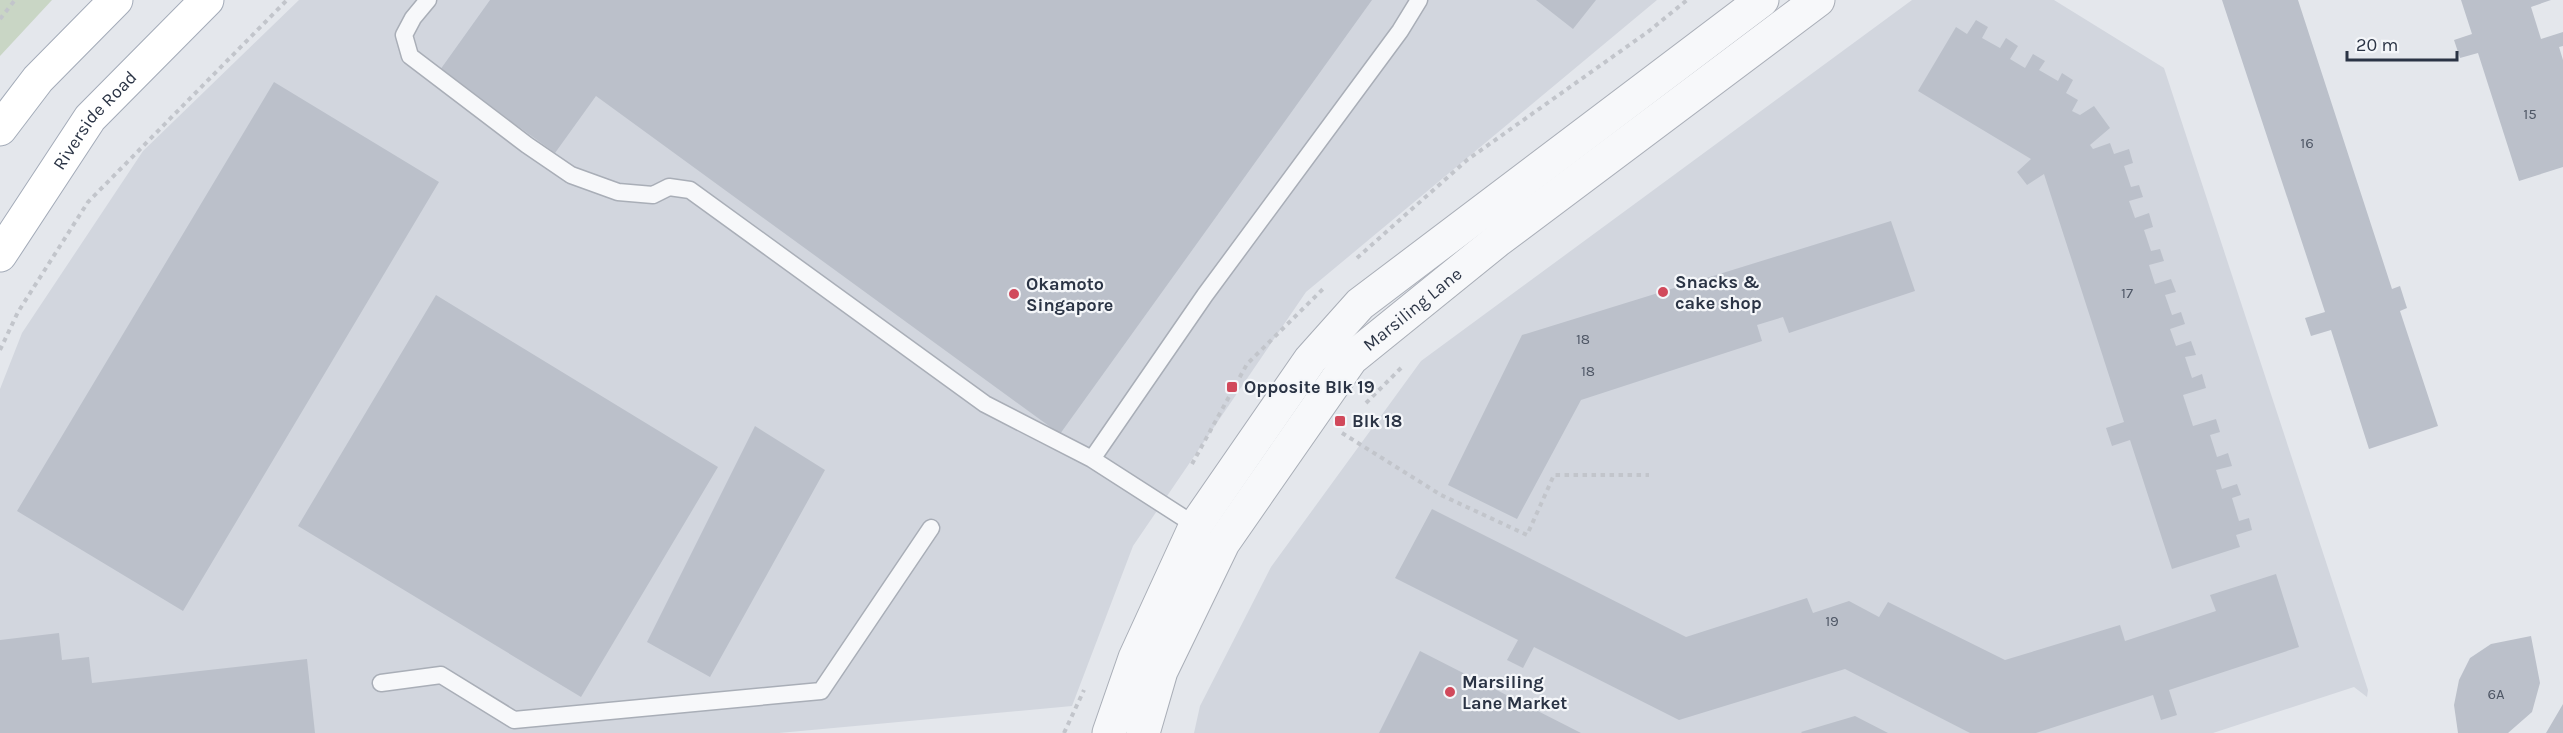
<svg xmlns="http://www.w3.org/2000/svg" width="2563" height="733" font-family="Karla,sans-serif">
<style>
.built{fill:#d2d6de}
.green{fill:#c9d6c5}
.building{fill:#bbc0ca}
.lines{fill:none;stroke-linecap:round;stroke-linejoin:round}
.lane-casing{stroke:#a9aeb7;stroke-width:19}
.street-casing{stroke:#a9aeb7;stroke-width:35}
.primary-casing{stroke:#a3abb8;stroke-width:35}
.path{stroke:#c2c5cb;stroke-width:4;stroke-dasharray:4.5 4.5;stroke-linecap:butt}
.lane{stroke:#f7f8fa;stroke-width:16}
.street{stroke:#f7f8fa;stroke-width:33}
.primary{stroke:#fff;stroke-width:33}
.poi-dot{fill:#d1495b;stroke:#f4f6f9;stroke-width:2}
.labels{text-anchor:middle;stroke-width:4.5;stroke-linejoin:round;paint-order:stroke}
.number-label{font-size:15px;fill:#4f5766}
.street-label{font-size:18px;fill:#2b3445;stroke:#f4f6f9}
.poi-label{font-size:18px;font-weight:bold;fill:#2b3445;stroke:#f4f6f9;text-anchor:start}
</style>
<rect width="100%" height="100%" fill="#e4e7ec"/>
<!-- built -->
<path class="built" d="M299 0H1657L1306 292 1133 546 1072 706 779 733H0V389L22 333 143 151Z
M1912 0H2054L2164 68 2368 690 2367 697 2354 687 2213 733H1194L1200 706 1271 567 1421 361Z"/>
<!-- green -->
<path class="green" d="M0 0H52L0 56Z"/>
<!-- building -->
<path class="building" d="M490 0H1372L1060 434 596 96 555 153 440 70Z
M1536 0H1596L1573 29Z
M2222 0H2298L2392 289 2400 286 2407 308 2400 311 2438 426 2369 449 2331 330 2311 336 2305 318 2325 312Z
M2461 0H2551L2531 7 2541 39 2563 32V46L2559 47 2563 60V167L2519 181 2478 53 2460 58 2454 40 2472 34Z
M1976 20 1988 27 1982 38 2000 48 2006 38 2018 46 2010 59 2025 68 2033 54 2045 61 2039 70 2058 81 2062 73 2073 80 2066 93 2078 100 2072 111 2080 115 2094 106 2110 128 2090 145 2093 149 2110 143 2114 154 2129 149 2133 163 2124 166 2131 187 2139 185 2143 197 2129 201 2135 218 2149 213 2153 227 2144 230 2151 251 2160 249 2164 261 2149 265 2155 284 2171 279 2176 292 2165 295 2172 315 2181 312 2185 324 2170 329 2176 346 2191 341 2196 355 2185 357 2192 378 2202 374 2206 388 2183 395 2193 426 2216 419 2220 432 2210 435 2217 457 2228 453 2232 466 2216 470 2222 489 2237 484 2241 495 2232 498 2239 521 2249 518 2252 530 2236 535 2240 547 2172 569 2130 440 2112 446 2106 428 2124 422 2044 174 2027 185 2017 172 2031 159 1918 91 1956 27 1967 34Z
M274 82 439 182 183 611 17 511Z
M1891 221 1915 291 1789 333 1783 317 1757 325 1762 341 1581 400 1517 519 1448 485 1522 335Z
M436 295 718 467 581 697 298 526Z
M755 426 825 470 710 677 647 642Z
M1432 509 1686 637 1807 598 1813 613 1849 601 1879 617 1888 602 2005 660 2120 625 2125 641 2216 611 2210 595 2276 574 2299 647 2169 690 2177 715 2161 720 2153 695 2036 733H1970L1845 669 1679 720 1534 647 1523 668 1507 660 1518 640 1395 578Z
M59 633 62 660 89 657 92 683 307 659 315 733H0V640Z
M2531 636 2540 683 2532 712 2508 733H2458L2454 705 2459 680 2470 658 2491 644Z
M1420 651 1581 733H1379Z
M2563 704V733H2546Z
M1855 716 1888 733H1802L1801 732Z"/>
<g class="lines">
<!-- lane casing -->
<g class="lane-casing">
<path id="lane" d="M428 0 413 18 404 35 410 56 527 145 571 175 618 192 653 195 669 187 690 190 985 404 1092 459 1201 529
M1092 459 1205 295 1400 31 1419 0
M381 683 441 675 514 720 821 691 931 528"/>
</g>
<!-- street casing -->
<g class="street-casing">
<g id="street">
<path d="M1109 733 1135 658 1196 525 1310 360 1360 304 1762 0"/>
<path id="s1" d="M1143 733 1161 671 1223 543 1351 359 1498 240 1818 0"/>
</g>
</g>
<!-- primary casing -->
<g class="primary-casing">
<g id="primary">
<path d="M0 129 38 79 116 0"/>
<path id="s2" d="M0 255 90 118 207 0"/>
</g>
</g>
<!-- path -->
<path class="path" d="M0 19 15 0
M1357 258 1467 160 1649 31 1687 0
M0 350 18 312 88 202 287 0
M1366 403 1403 366
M1342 433 1441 495 1527 535 1554 475H1649
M1192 464 1247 364 1325 287
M1064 733 1084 690"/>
<!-- lane -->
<use href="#lane" class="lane"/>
<!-- street -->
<use href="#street" class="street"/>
<!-- primary -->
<use href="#primary" class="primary"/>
</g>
<!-- markers -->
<g class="poi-dot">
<circle cx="1663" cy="292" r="6"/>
<circle cx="1014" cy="294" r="6"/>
<rect x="1226" y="381" width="12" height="12" rx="3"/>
<rect x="1334" y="415" width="12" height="12" rx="3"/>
<circle cx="1450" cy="692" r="6"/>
</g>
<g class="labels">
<!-- number labels -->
<g class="number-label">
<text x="2530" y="119">15</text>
<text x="2307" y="148">16</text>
<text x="2127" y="298">17</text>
<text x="1583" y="344">18</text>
<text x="1588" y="376">18</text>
<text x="1832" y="626">19</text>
<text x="2496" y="699">6A</text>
</g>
<!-- street labels -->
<g class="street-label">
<text dy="6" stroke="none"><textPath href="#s2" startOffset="165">Riverside Road</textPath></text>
<text dy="6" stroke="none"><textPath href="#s1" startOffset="510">Marsiling Lane</textPath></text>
</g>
<!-- poi labels -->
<g class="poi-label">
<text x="1675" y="288">Snacks &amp;<tspan x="1675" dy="21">cake shop</tspan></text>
<text x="1026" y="290">Okamoto<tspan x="1026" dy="21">Singapore</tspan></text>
<text x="1244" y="393">Opposite Blk 19</text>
<text x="1352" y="427">Blk 18</text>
<text x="1462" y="688">Marsiling<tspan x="1462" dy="21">Lane Market</tspan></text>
</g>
</g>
<!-- scale -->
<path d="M2347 51v9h110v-9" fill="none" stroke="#2b3445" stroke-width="3"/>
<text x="2356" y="51" font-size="18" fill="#2b3445" stroke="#f4f6f9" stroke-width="4.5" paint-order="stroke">20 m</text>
</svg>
